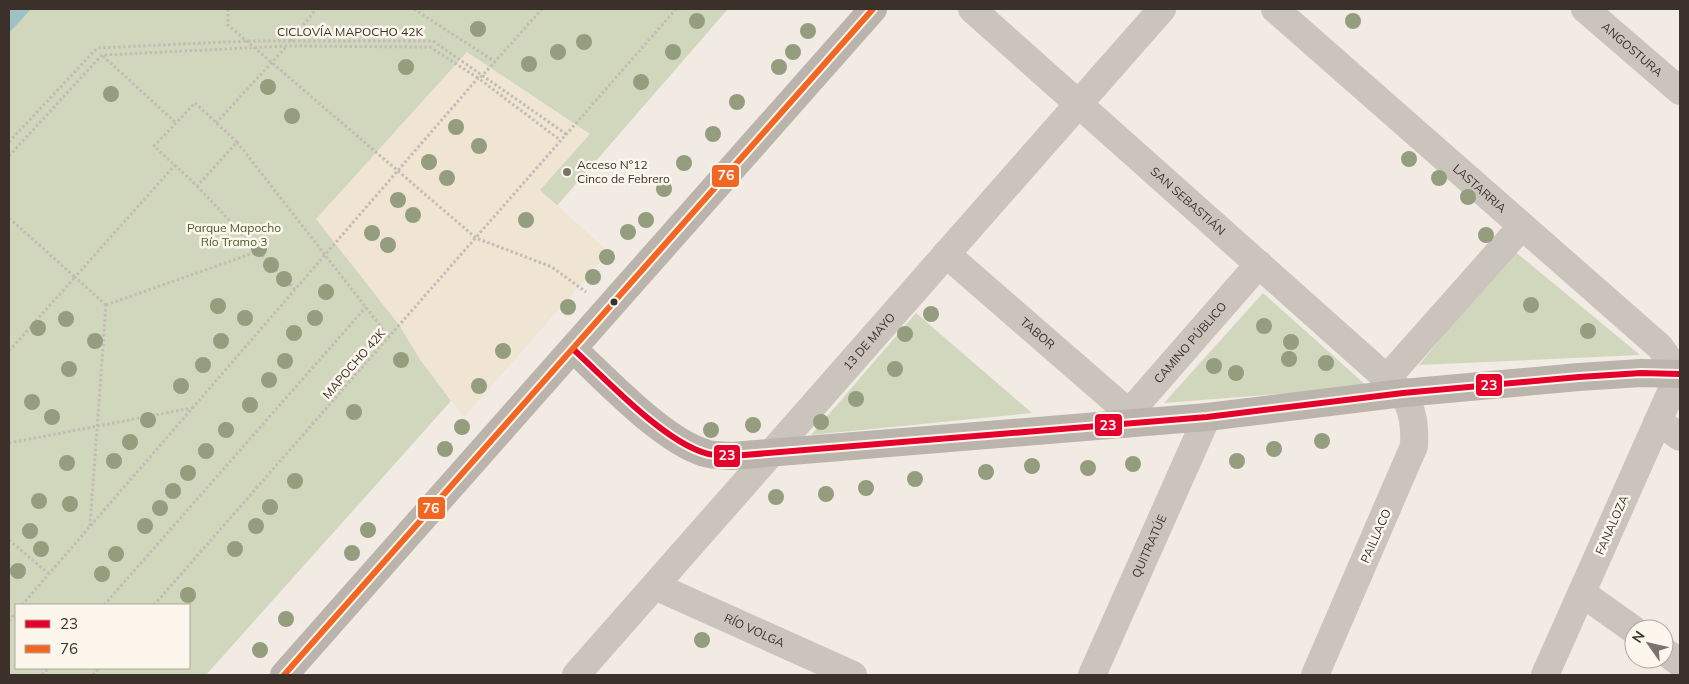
<svg xmlns="http://www.w3.org/2000/svg" width="1689" height="684" font-family="Mulish,sans-serif">
<style>
.green{fill:#d1d7bd;fill-rule:evenodd}
.plaza{fill:#f0e4d3}
.water{fill:#9ec2c4}
.lines{fill:none;stroke-linecap:round;stroke-linejoin:round}
.path{stroke:#c3bcb5;stroke-width:3;stroke-dasharray:2.5 2.5;stroke-linecap:butt}
.street{stroke:#cac4bd;stroke-width:28}
.secondary{stroke:#bbb4ad;stroke-width:28}
.bus-1-casing{stroke:#fcf6ed;stroke-width:10}
.bus-2-casing{stroke:#fcf6ed;stroke-width:10}
.bus-1{stroke:#e4002b;stroke-width:6}
.bus-2{stroke:#f26522;stroke-width:6}
.tree{fill:#949d7e}
.poi-dot{fill:#7b726b;stroke:#fcf6ed;stroke-width:2}
.bus-dot{fill:#3c312a;stroke:#fcf6ed;stroke-width:2}
.labels{text-anchor:middle;stroke-width:5;stroke-linejoin:round;paint-order:stroke}
.street-label{font-size:12px;fill:#3c312a;stroke:#fcf6ed}
.poi-label{font-size:12px;fill:#3c312a;stroke:#fcf6ed;text-anchor:start}
.park-label{font-size:12px;fill:#485e2a;stroke:#fcf6ed}
.line-badge{stroke:#fcf6ed;stroke-width:2}
.badge-label{font-size:14px;text-anchor:middle;font-weight:bold;fill:#fff}
</style>
<rect width="100%" height="100%" fill="#f1ebe4"/>
<!-- green -->
<path class="green" d="M9 9H728L422 361 451 401 206 675H9ZM16 605H189V668H16Z
M1513 250 1640 355 1419 365Z
M1263 293 1368 387 1164 403Z
M916 313 1032 413 811 435Z"/>
<!-- plaza -->
<path class="plaza" d="M467 52 590 134 540 190 609 252 464 417 421 361 399 325 316 219Z"/>
<!-- water -->
<path class="water" d="M9 9H31L9 33Z"/>
<g class="lines">
<!-- path -->
<path class="path" d="M228 9V25L476 238 552 267 586 292
M414 9 494 61
M291 41 316 9
M103 56 176 123
M195 103 237 142 197 186 154 146Z
M216 123 287 46
M9 142 97 48 247 41H433L566 134
M237 142 389 337
M9 156 102 55 287 46 430 47 478 78 482 76 542 9
M197 186 295 290
M9 218 75 277 9 351
M106 305 75 277 175 165
M106 305 259 251
M9 443 192 408
M90 526 106 305
M9 540 49 574
M22 605 478 78 560 140
M104 605 366 307
M154 605 676 9
M9 621 16 612
M42 675 49 668
M93 675 99 668"/>
<!-- street -->
<g class="street">
<path id="s1" d="M972 9 1403 393C1413 411 1415 425 1414 446L1315 675"/>
<path id="s2" d="M1275 9 1660 347 1679 374 1545 675"/>
<path id="s3" d="M1585 9 1680 91"/>
<path id="s4" d="M946 254 1129 413"/>
<path d="M1387 378 1522 226"/>
<path d="M1658 421 1680 437"/>
<path id="s5" d="M1125 424 1129 413 1259 264"/>
<path id="s6" d="M655 586 853 675"/>
<path d="M1582 593 1634 630"/>
<path d="M1664 651 1680 663"/>
<path id="s7" d="M576 675 1162 9"/>
<path id="s8" d="M1092 675 1207 417"/>
</g>
<!-- secondary -->
<path class="secondary" d="M573 349C607 380 662 440 705 453 713 456 723 455 732 456L1207 417 1403 393 1579 377 1641 373 1680 374
M284 675 873 9"/>
<!-- bus-1 casing -->
<g class="bus-1-casing">
<path id="bus-1" d="M573 349C607 380 662 440 705 453 713 456 723 455 732 456L1207 417 1403 393 1579 377 1641 373 1680 374"/>
</g>
<!-- bus-2 casing -->
<g class="bus-2-casing">
<path id="bus-2" d="M284 675 873 9"/>
</g>
<!-- bus-1 -->
<use href="#bus-1" class="bus-1"/>
<!-- bus-2 -->
<use href="#bus-2" class="bus-2"/>
</g>
<!-- trees -->
<g class="tree">
<circle cx="697" cy="21" r="8"/>
<circle cx="1353" cy="21" r="8"/>
<circle cx="478" cy="29" r="8"/>
<circle cx="808" cy="31" r="8"/>
<circle cx="584" cy="42" r="8"/>
<circle cx="558" cy="52" r="8"/>
<circle cx="673" cy="52" r="8"/>
<circle cx="793" cy="52" r="8"/>
<circle cx="529" cy="64" r="8"/>
<circle cx="406" cy="67" r="8"/>
<circle cx="779" cy="67" r="8"/>
<circle cx="641" cy="82" r="8"/>
<circle cx="268" cy="87" r="8"/>
<circle cx="111" cy="94" r="8"/>
<circle cx="737" cy="102" r="8"/>
<circle cx="292" cy="116" r="8"/>
<circle cx="456" cy="127" r="8"/>
<circle cx="713" cy="134" r="8"/>
<circle cx="479" cy="146" r="8"/>
<circle cx="1409" cy="159" r="8"/>
<circle cx="429" cy="162" r="8"/>
<circle cx="684" cy="163" r="8"/>
<circle cx="447" cy="178" r="8"/>
<circle cx="1439" cy="178" r="8"/>
<circle cx="664" cy="189" r="8"/>
<circle cx="1468" cy="197" r="8"/>
<circle cx="398" cy="200" r="8"/>
<circle cx="413" cy="215" r="8"/>
<circle cx="526" cy="220" r="8"/>
<circle cx="646" cy="220" r="8"/>
<circle cx="628" cy="232" r="8"/>
<circle cx="372" cy="233" r="8"/>
<circle cx="1486" cy="235" r="8"/>
<circle cx="388" cy="245" r="8"/>
<circle cx="259" cy="249" r="8"/>
<circle cx="607" cy="257" r="8"/>
<circle cx="271" cy="265" r="8"/>
<circle cx="593" cy="277" r="8"/>
<circle cx="284" cy="279" r="8"/>
<circle cx="326" cy="292" r="8"/>
<circle cx="1531" cy="305" r="8"/>
<circle cx="218" cy="306" r="8"/>
<circle cx="568" cy="307" r="8"/>
<circle cx="931" cy="314" r="8"/>
<circle cx="245" cy="318" r="8"/>
<circle cx="315" cy="318" r="8"/>
<circle cx="66" cy="319" r="8"/>
<circle cx="1264" cy="326" r="8"/>
<circle cx="38" cy="328" r="8"/>
<circle cx="1588" cy="331" r="8"/>
<circle cx="294" cy="333" r="8"/>
<circle cx="905" cy="334" r="8"/>
<circle cx="95" cy="341" r="8"/>
<circle cx="221" cy="341" r="8"/>
<circle cx="1291" cy="342" r="8"/>
<circle cx="503" cy="351" r="8"/>
<circle cx="1289" cy="359" r="8"/>
<circle cx="401" cy="360" r="8"/>
<circle cx="285" cy="361" r="8"/>
<circle cx="1326" cy="363" r="8"/>
<circle cx="203" cy="365" r="8"/>
<circle cx="1214" cy="366" r="8"/>
<circle cx="69" cy="369" r="8"/>
<circle cx="895" cy="369" r="8"/>
<circle cx="1236" cy="373" r="8"/>
<circle cx="269" cy="380" r="8"/>
<circle cx="181" cy="386" r="8"/>
<circle cx="479" cy="386" r="8"/>
<circle cx="856" cy="399" r="8"/>
<circle cx="32" cy="402" r="8"/>
<circle cx="250" cy="405" r="8"/>
<circle cx="354" cy="412" r="8"/>
<circle cx="52" cy="417" r="8"/>
<circle cx="148" cy="420" r="8"/>
<circle cx="821" cy="422" r="8"/>
<circle cx="753" cy="425" r="8"/>
<circle cx="462" cy="427" r="8"/>
<circle cx="226" cy="430" r="8"/>
<circle cx="711" cy="430" r="8"/>
<circle cx="1322" cy="441" r="8"/>
<circle cx="130" cy="442" r="8"/>
<circle cx="445" cy="449" r="8"/>
<circle cx="1274" cy="449" r="8"/>
<circle cx="206" cy="451" r="8"/>
<circle cx="114" cy="461" r="8"/>
<circle cx="1237" cy="461" r="8"/>
<circle cx="67" cy="463" r="8"/>
<circle cx="1133" cy="464" r="8"/>
<circle cx="1032" cy="466" r="8"/>
<circle cx="1088" cy="468" r="8"/>
<circle cx="986" cy="472" r="8"/>
<circle cx="188" cy="473" r="8"/>
<circle cx="915" cy="479" r="8"/>
<circle cx="295" cy="481" r="8"/>
<circle cx="866" cy="488" r="8"/>
<circle cx="173" cy="491" r="8"/>
<circle cx="826" cy="494" r="8"/>
<circle cx="776" cy="497" r="8"/>
<circle cx="39" cy="501" r="8"/>
<circle cx="70" cy="504" r="8"/>
<circle cx="270" cy="507" r="8"/>
<circle cx="160" cy="508" r="8"/>
<circle cx="145" cy="526" r="8"/>
<circle cx="256" cy="526" r="8"/>
<circle cx="368" cy="530" r="8"/>
<circle cx="30" cy="531" r="8"/>
<circle cx="41" cy="549" r="8"/>
<circle cx="235" cy="549" r="8"/>
<circle cx="352" cy="553" r="8"/>
<circle cx="116" cy="554" r="8"/>
<circle cx="18" cy="571" r="8"/>
<circle cx="102" cy="574" r="8"/>
<circle cx="188" cy="595" r="8"/>
<circle cx="286" cy="619" r="8"/>
<circle cx="702" cy="640" r="8"/>
<circle cx="260" cy="650" r="8"/>
</g>
<!-- markers -->
<circle class="poi-dot" cx="567" cy="172" r="5"/>
<circle class="bus-dot" cx="614" cy="302" r="4.5"/>
<g class="labels">
<!-- street labels -->
<g class="street-label">
<text x="350" y="36">CICLOVÍA MAPOCHO 42K</text>
<text dy="4" stroke="none"><textPath href="#s3" startOffset="62">ANGOSTURA</textPath></text>
<text dy="4" stroke="none"><textPath href="#s2" startOffset="272">LASTARRIA</textPath></text>
<text dy="4" stroke="none"><textPath href="#s1" startOffset="289">SAN SEBASTIÁN</textPath></text>
<text dy="4" stroke="none"><textPath href="#s4" startOffset="121">TABOR</textPath></text>
<text dy="4" stroke="none"><textPath href="#s7" startOffset="444">13 DE MAYO</textPath></text>
<text dy="4" stroke="none"><textPath href="#s5" startOffset="105">CAMINO PÚBLICO</textPath></text>
<text transform="translate(354 364) rotate(-49)" y="4">MAPOCHO 42K</text>
<text transform="translate(1612 525) rotate(-66)" y="4">FANALOZA</text>
<text transform="translate(1376 536) rotate(-66)" y="4">PAILLACO</text>
<text dy="4" stroke="none"><textPath href="#s8" startOffset="141">QUITRATÚE</textPath></text>
<text dy="4" stroke="none"><textPath href="#s6" startOffset="109">RÍO VOLGA</textPath></text>
</g>
<!-- poi labels -->
<g class="poi-label">
<text x="577" y="169">Acceso N°12<tspan x="577" dy="14">Cinco de Febrero</tspan></text>
</g>
<!-- park labels -->
<g class="park-label">
<text x="234" y="232">Parque Mapocho<tspan x="234" dy="14">Río Tramo 3</tspan></text>
</g>
</g>
<g class="line-badge">
<rect x="711" y="164" width="29" height="24" rx="5" fill="#f26522"/>
<rect x="1475" y="373" width="28" height="24" rx="5" fill="#e4002b"/>
<rect x="1094" y="413" width="29" height="24" rx="5" fill="#e4002b"/>
<rect x="713" y="444" width="28" height="24" rx="5" fill="#e4002b"/>
<rect x="417" y="496" width="29" height="24" rx="5" fill="#f26522"/>
</g>
<g class="badge-label">
<text x="726" y="180">76</text>
<text x="1489" y="390">23</text>
<text x="1108" y="430">23</text>
<text x="727" y="460">23</text>
<text x="431" y="513">76</text>
</g>
<!-- border -->
<rect width="1689" height="684" fill="none" stroke="#3c312a" stroke-width="20"/>
<!-- legend -->
<rect x="15" y="604" width="175" height="65" fill="#fcf6ed" stroke="#afa79f"/>
<rect x="25" y="620" width="25" height="8" fill="#e4002b" stroke="#afa79f"/>
<text x="60" y="629" font-size="15" fill="#3c312a">23</text>
<rect x="25" y="645" width="25" height="8" fill="#f26522" stroke="#afa79f"/>
<text x="60" y="654" font-size="15" fill="#3c312a">76</text>
<!-- north arrow -->
<g transform="translate(1649 644) rotate(304)"><circle r="24" fill="#fcf6ed" stroke="#afa79f"/>
<path d="M0-4L9 19L0 12L-9 19Z" fill="#7b726b"/>
<text y="-8" font-size="14" font-weight="bold" text-anchor="middle" fill="#3c312a">N</text>
</g>
</svg>
